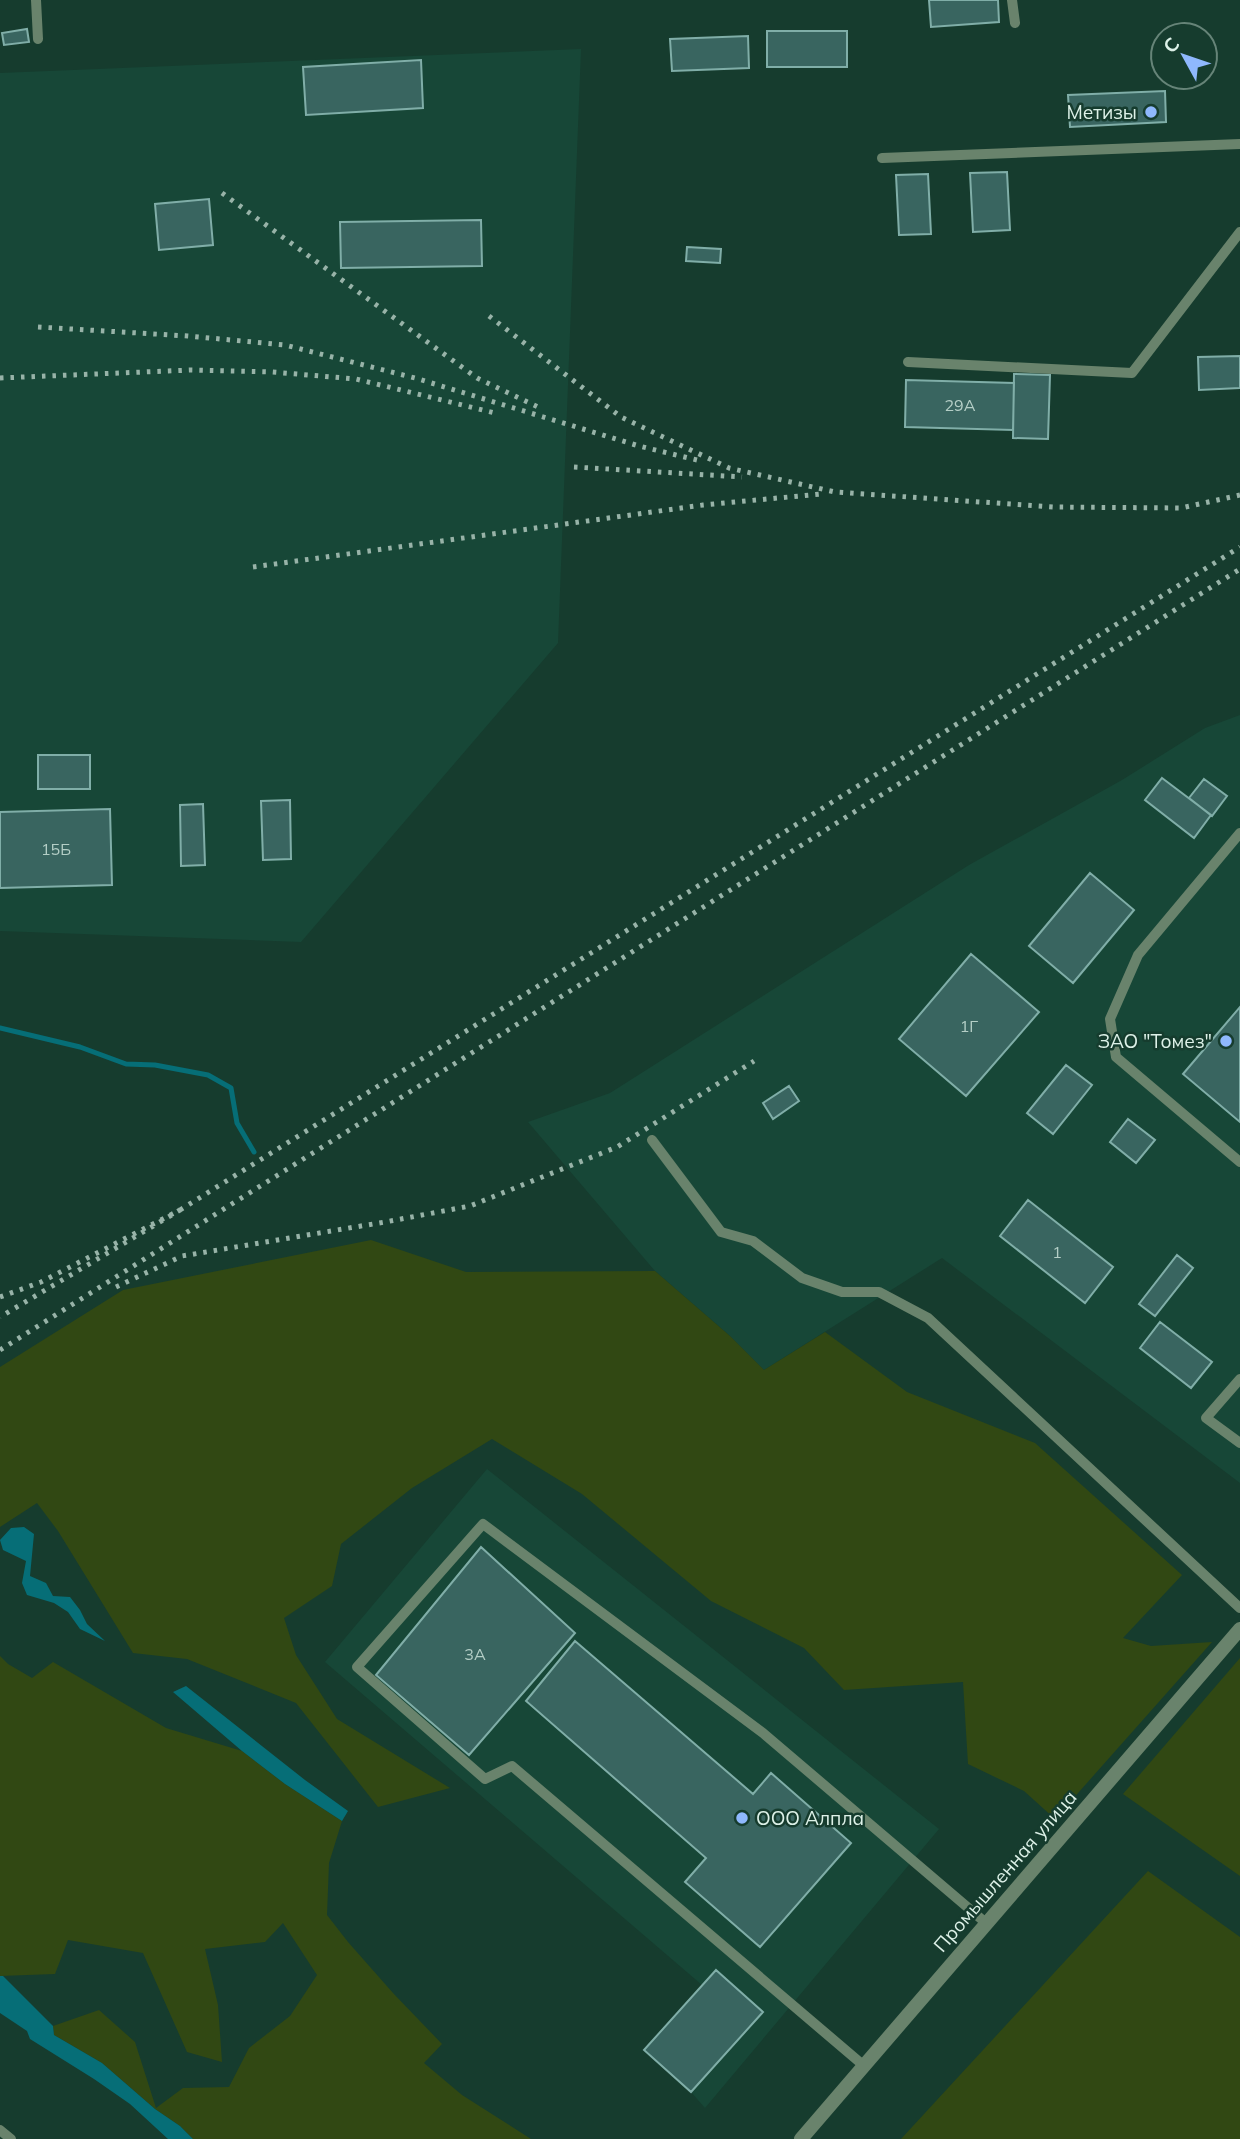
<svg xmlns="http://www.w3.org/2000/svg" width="1240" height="2139" font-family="Mulish,sans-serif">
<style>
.built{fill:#174737}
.green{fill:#314813}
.water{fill:#066e77}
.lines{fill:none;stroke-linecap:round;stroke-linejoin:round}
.stream{stroke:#066e77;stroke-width:5}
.building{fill:#396560;stroke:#80aea8;stroke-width:2}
.service{stroke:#69836c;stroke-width:10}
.minor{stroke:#69836c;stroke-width:14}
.rail{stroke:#98b3a8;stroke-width:5;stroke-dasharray:3.5 7;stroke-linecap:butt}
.poi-dot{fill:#8fb8fd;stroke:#163c2e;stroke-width:2.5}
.labels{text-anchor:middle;stroke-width:5;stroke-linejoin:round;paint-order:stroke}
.number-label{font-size:16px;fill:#b4cec6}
.poi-label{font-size:19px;fill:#ddf1e8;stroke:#163c2e;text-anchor:end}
.street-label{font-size:19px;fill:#ddf1e8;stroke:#163c2e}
</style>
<rect width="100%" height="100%" fill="#163c2e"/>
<!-- built -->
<path class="built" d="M581 49 558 643 301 942 0 931V73Z
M1240 715V1483L942 1258 764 1370 730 1336 655 1271 528 1122 610 1093 969 865 1122 780 1205 728Z
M487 1469 939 1829 705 2108 691 2092 644 2050 702 1985 325 1662Z"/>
<!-- green -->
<path class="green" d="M371 1240 466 1272 655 1271 730 1336 764 1370 825 1332 907 1392 1035 1443 1182 1575 1123 1638 1151 1646 1212 1642 1055 1819 1024 1791 968 1764 963 1682 844 1690 804 1648 711 1601 582 1494 492 1439 412 1488 341 1544 332 1586 284 1618 296 1655 337 1719 450 1788 378 1807 296 1703 187 1659 133 1653 58 1531 37 1503 0 1527V1367L123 1290Z
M0 1656 8 1664 32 1678 53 1662 166 1728 242 1751 285 1784 342 1821 329 1863 327 1915 348 1942 393 1993 442 2044 424 2063 462 2095 531 2139H193L180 2126 155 2109 102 2063 54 2035 53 2026 99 2010 135 2042 156 2108 183 2088 229 2087 249 2048 290 2016 317 1975 283 1923 265 1942 205 1949 218 2005 222 2062 187 2052 143 1953 68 1940 55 1974 0 1976Z
M1240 1658V1876L1123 1794Z
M1148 1871 1240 1937V2139H901Z"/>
<!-- water -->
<path class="water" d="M24 1527 34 1534 30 1576 46 1583 53 1596 70 1597 80 1610 87 1624 105 1641 80 1629 68 1612 54 1603 27 1595 22 1583 26 1561 3 1550 0 1540 11 1528Z
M186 1686 305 1780 348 1811 342 1821 285 1784 242 1751 173 1692Z
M0 1976H3L53 2026 54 2035 102 2063 155 2109 180 2126 193 2139H168L130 2104 94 2079 30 2039 27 2031 0 2013Z"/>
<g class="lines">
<!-- stream -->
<path class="stream" d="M0 1028 80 1047 126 1064 155 1065 208 1075 231 1088 237 1123 254 1152"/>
</g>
<!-- building -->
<path class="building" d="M929 0H998L999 22 931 27Z
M27 29 29 42 4 45 2 33Z
M767 31H847V67H767Z
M748 36 749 68 672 71 670 39Z
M421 60 423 108 306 115 303 67Z
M1165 91 1166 122 1070 127 1068 95Z
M1007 172 1010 230 973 232 970 173Z
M928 174 931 234 899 235 896 175Z
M209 199 213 245 159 250 155 204Z
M481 220 482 266 341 268 340 222Z
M687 247 721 249 720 263 686 261Z
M1240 356V388L1199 390 1198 357Z
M1014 374 1050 375 1048 439 1013 438Z
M906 380 1014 383 1013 430 905 427Z
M38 755H90V789H38Z
M1162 778 1211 815 1194 838 1145 800Z
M1204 779 1227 796 1212 816 1189 798Z
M290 800 291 859 263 860 261 801Z
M203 804 205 865 181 866 180 805Z
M110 809 112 885 0 888V812Z
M1090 873 1134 910 1073 983 1029 946Z
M971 954 1039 1012 966 1096 899 1039Z
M1240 1007V1122L1183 1074Z
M1066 1065 1092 1085 1053 1134 1027 1113Z
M789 1086 799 1101 773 1119 763 1103Z
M1128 1119 1155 1140 1136 1163 1110 1142Z
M1028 1200 1113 1267 1085 1303 1000 1236Z
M1177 1255 1193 1268 1155 1316 1139 1304Z
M1160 1322 1212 1362 1191 1388 1140 1348Z
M481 1547 575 1633 469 1755 376 1675Z
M575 1641 753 1794 771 1773 851 1843 760 1947 685 1882 706 1858 526 1701Z
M716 1970 763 2012 691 2092 644 2050Z"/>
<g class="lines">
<!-- service -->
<path class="service" d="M36 0 38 39
M1012 0 1015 23
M882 158 1240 144
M908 362 1132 373 1240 232
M1240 833 1138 955 1110 1019 1116 1057 1240 1162
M652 1140 721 1232 753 1241 802 1278 842 1292H879L928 1318 1240 1608
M1240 1379 1206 1418 1240 1443
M863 2065 512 1766 485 1779 357 1667 483 1524 763 1733 986 1923
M0 2130 11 2139"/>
<!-- minor -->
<path class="minor" d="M801 2139 1240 1629"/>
<!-- rail -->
<path class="rail" d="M222 193 477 378 540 408
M489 316 621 417 729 468 835 492 1054 507 1181 508 1240 495
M38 327 188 336 285 345 415 378 639 446 697 460
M0 378 191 370 272 372 356 379 499 414
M574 467 742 477
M253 567 703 505 821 494
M180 1210 1240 547
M116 1287 182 1256 385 1222 470 1206 617 1147 754 1061
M0 1297 41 1282 180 1210 0 1317
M0 1350 1240 569"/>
</g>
<!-- markers -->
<g class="poi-dot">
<circle cx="1151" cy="112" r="7"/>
<circle cx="1226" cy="1041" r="7"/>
<circle cx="742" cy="1818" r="7"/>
</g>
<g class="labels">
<!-- number labels -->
<g class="number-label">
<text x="960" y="411">29А</text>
<text x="56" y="855">15Б</text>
<text x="969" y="1032">1Г</text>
<text x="1057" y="1258">1</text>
<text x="475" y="1660">3А</text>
</g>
<!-- poi labels -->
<g class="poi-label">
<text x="1137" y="119">Метизы</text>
<text x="1212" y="1048">ЗАО "Томез"</text>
<text x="756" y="1825" text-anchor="start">ООО Алпла</text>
</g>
<!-- street labels -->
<g class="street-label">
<text transform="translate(1005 1871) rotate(-49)" y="7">Промышленная улица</text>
</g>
</g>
<!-- north arrow -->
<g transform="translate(1184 56) rotate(310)"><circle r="33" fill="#163c2e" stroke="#668478" stroke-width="2"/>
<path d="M0-5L12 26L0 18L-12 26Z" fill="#8fb8fd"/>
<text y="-10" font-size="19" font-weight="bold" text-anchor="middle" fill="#ddf1e8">С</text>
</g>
</svg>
